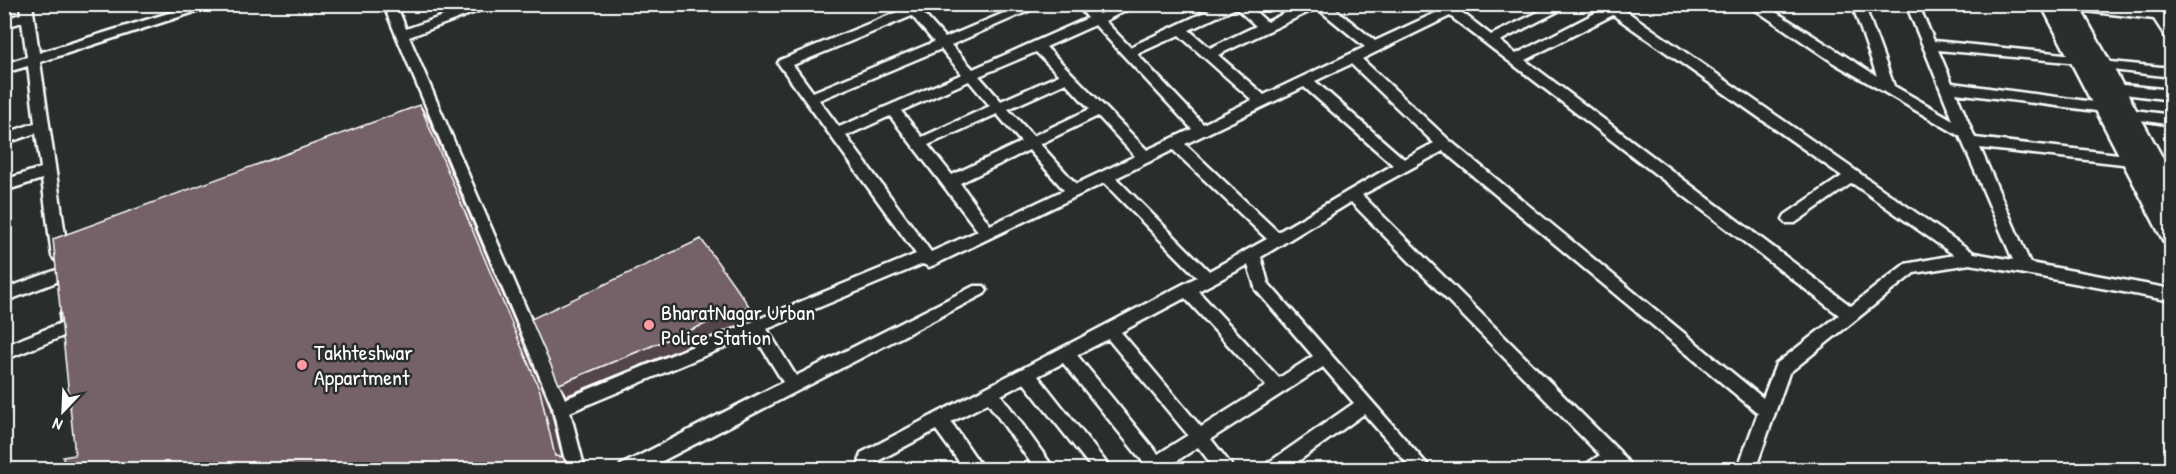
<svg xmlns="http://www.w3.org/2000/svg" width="2176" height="474" font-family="'Patrick Hand',sans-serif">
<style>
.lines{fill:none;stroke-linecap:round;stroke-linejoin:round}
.street-casing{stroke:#fff;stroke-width:5}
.secondary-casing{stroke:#fff;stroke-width:5}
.street{fill:#2a2d2e;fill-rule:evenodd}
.secondary{fill:#2a2d2e;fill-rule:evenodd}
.shaded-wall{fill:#52454a;stroke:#fff;stroke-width:1.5}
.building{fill:#756269;stroke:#fff;stroke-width:1.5}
.poi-dot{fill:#ff9aa2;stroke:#2a2d2e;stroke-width:2}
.labels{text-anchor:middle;stroke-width:5;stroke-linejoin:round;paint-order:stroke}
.poi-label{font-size:22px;fill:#fff;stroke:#2a2d2e;text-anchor:start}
</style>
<rect width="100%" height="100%" fill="#2a2d2e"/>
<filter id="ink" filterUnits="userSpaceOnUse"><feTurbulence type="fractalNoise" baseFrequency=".0167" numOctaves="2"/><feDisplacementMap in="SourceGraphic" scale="12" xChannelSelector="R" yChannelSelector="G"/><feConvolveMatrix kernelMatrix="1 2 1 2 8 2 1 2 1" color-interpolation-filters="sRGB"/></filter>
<g filter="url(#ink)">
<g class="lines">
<!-- street casing -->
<g class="street-casing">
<path id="street" d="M20 4H32L39 53 198 4H219L40 62 68 256 65 260H55L52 256 42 179 4 191V180L41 168 36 133 4 144V134L35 123 28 66 4 73V64L27 57 22 22 4 28V19L21 14Z
M383 4H396L406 29 477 4H497L409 37 565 399 916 254 778 63 780 60 917 4H936L922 12 945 38 1025 4H1044L951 45 973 69 1088 18 1076 4H1090L1099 14 1120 4H1138L1105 21 1130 47 1222 4H1247L1267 22 1303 4H1329L1375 41 1442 10 1436 4H1451L1491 35 1555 4H1572L1500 41 1516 54 1605 8 1601 4H1616L1974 253 2013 260 1960 136 1834 63 1747 4H1763L1877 76 1852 4H1864L1894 86 1953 120 1906 4H1918L1934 41 2084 56 2086 59 2084 62 2079 63 1938 50 1952 83 2109 104 2111 107 2104 112 1956 93 1975 138 2136 156 2138 160 2131 165 1980 148 2030 263 2172 289V301L1970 264 1914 273 1789 373 1755 470H1737L1758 413 1443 151 1362 195 1619 451 1634 470H1614L1611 467 1606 470H1583L1585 465 1600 455 1351 202 1261 257 1268 283 1432 470H1413L1364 414 1286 470H1263L1265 465 1354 403 1323 367 1211 439 1235 470H1216L1198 447 1163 470H1140L1144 463 1063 363 1038 376 1112 470H1093L1024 383 1001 395 1055 470H1036L988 403 951 422 984 470H965L936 430 876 462V470H858L861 453 1197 277 1104 183 934 265 929 267 923 264 767 329 796 376 974 286H984L987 290 984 294 645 470H619L621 465 783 382 754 335 570 412 585 470H567L553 408ZM1236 8 1256 26 1210 48 1189 30ZM1317 8 1365 47 1264 95 1218 55ZM1613 15 1842 176 1785 215 1783 219 1785 223H1795L1852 183 1954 255 1905 264 1851 306 1525 60ZM912 16 934 42 813 92 793 65ZM1450 16 1839 315 1776 364 1763 398 1449 140 1362 59ZM1095 25 1192 129 1147 150 1046 47ZM1179 35 1252 100 1203 124 1137 54ZM941 49 962 74 839 127 819 100ZM1036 52 1059 75 1001 101 979 76ZM1351 64 1434 143 1404 159 1315 81ZM969 81 990 106 922 137 901 111ZM1066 83 1090 109 1033 136 1008 109ZM1304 87 1393 165 1278 232 1185 144ZM997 114 1021 142 952 175 928 145ZM890 116 978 231 931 252 846 136ZM1098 116 1135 156 1076 184 1040 144ZM1029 150 1064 190 990 225 960 183ZM1173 150 1267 239 1209 271 1116 178ZM1248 265 1256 290 1313 356 1279 378 1198 291ZM1185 298 1266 386 1201 427 1121 332ZM1108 339 1188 435 1158 454 1077 355Z
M2099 4 2172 13V21H2168L2172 26V40L2167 39 2154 19 2068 9 2062 5Z
M2100 61 2172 68V77L2095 68 2093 65 2095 62Z
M2113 84 2172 90V100L2108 92 2106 89Z
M2127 109 2172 115V125L2122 117 2120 114 2122 111Z
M62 268 67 270 70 274 67 278 4 302V289Z
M68 310 74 311C77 318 79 324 76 331L4 360V346L61 323 60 316 62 311Z"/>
</g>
<!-- secondary casing -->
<g class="secondary-casing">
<path id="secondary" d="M2041 4H2078L2172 175V204L2165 202 2172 214V244L2164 242Z"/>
</g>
<!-- street -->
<use href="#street" class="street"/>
<!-- secondary -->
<use href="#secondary" class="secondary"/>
</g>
<!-- shaded-wall -->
<path class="shaded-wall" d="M420 105 430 122 550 406 565 470 555 456Z
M749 306 754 319 566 396 559 384Z
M563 457 572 470H568Z"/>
<!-- building -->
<path class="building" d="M420 105 540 391 555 456 563 457 568 470H64L63 457 75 455 53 239Z
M701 239 749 306 559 384 531 319Z"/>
</g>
<!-- markers -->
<g class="poi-dot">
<circle cx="649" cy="325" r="6"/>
<circle cx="302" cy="365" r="6"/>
</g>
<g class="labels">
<!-- poi labels -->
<g class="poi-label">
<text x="661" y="320">BharatNagar Urban<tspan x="661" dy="25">Police Station</tspan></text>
<text x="314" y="360">Takhteshwar<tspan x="314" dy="25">Appartment</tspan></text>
</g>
</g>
<!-- margin -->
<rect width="2176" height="474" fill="none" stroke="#2a2d2e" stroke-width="24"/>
<rect x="12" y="12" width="2152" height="450" fill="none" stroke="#fff" stroke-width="2" filter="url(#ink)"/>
<!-- north arrow -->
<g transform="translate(63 411) rotate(203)" stroke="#2a2d2e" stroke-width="4.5" paint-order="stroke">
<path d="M0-4.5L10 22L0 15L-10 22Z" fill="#ffffff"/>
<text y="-9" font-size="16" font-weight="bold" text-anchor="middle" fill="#ffffff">N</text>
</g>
</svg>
